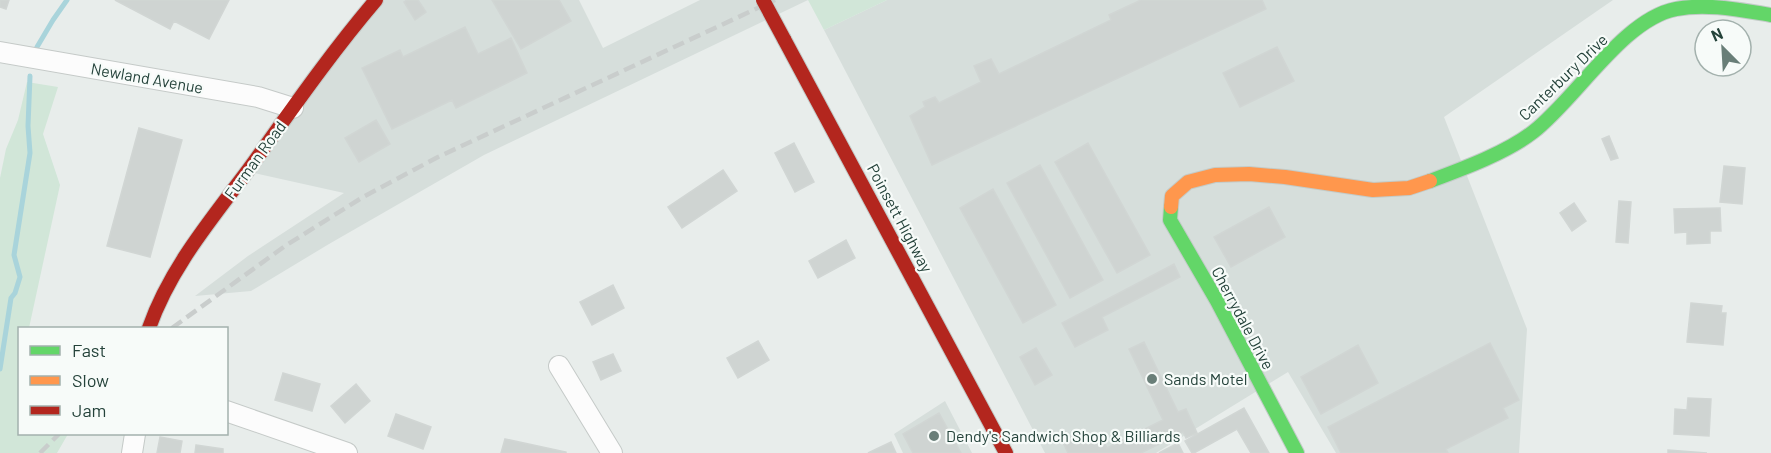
<svg xmlns="http://www.w3.org/2000/svg" width="1771" height="453" font-family="Barlow,sans-serif">
<style>
.built{fill:#d6dedb}
.green{fill:#d1e6d8}
.lines{fill:none;stroke-linecap:round;stroke-linejoin:round}
.stream{stroke:#a9d4db;stroke-width:5}
.building{fill:#cfd4d2;stroke:#d1d6d4;stroke-width:1.5}
.street-casing{stroke:#c5cac8;stroke-width:22}
.fast-casing{stroke:#c3cbc8;stroke-width:16}
.slow-casing{stroke:#c3cbc8;stroke-width:16}
.jam-casing{stroke:#c3cbc8;stroke-width:16}
.street{stroke:#fcfcfc;stroke-width:20}
.fast{stroke:#63d668;stroke-width:14}
.slow{stroke:#ff974d;stroke-width:14}
.jam{stroke:#b3261e;stroke-width:14}
.rail{stroke:#c9cdcc;stroke-width:4.5;stroke-dasharray:12 6;stroke-linecap:butt}
.jam-bridge-casing{stroke:#c3ccc9;stroke-width:16;stroke-linecap:butt}
.jam-bridge{stroke:#b3261e;stroke-width:14}
.poi-dot{fill:#697e78;stroke:#f7fbf9;stroke-width:2}
.labels{text-anchor:middle;stroke-width:4.5;stroke-linejoin:round;paint-order:stroke}
.street-label{font-size:16px;fill:#24423a;stroke:#f7fbf9}
.poi-label{font-size:16px;fill:#24423a;stroke:#f7fbf9;text-anchor:start}
</style>
<rect width="100%" height="100%" fill="#e8edeb"/>
<!-- built -->
<path class="built" d="M373 0H579L603 48 700 0H808L484 155 329 244 251 291 195 296 248 256 344 193 245 171Z
M887 0H1613L1444 117 1527 329 1519 453H1336L1288 372 1156 453H1045L824 30Z
M945 401 972 453H903L894 434Z"/>
<!-- green -->
<path class="green" d="M808 0H887L824 30Z
M27 82 58 87 43 134 60 185 29 328H20V434H68L57 453H0V178L6 149 18 120Z"/>
<g class="lines">
<!-- stream -->
<path class="stream" d="M37 47 53 20 67 0
M0 369 11 298 15 293 20 277 14 255 30 153 28 126 30 76"/>
</g>
<!-- building -->
<path class="building" d="M0 0H9L6 9 0 7Z
M115 0H229L209 39 174 21 170 29Z
M407 0H418L426 12 415 20 404 2Z
M492 0H559L571 21 521 49Z
M1141 0H1262L1266 9 932 165 910 116 925 107 923 102 935 97 939 103 981 82 974 66 991 59 999 74 1111 20 1109 15Z
M465 27 478 54 511 38 527 73 456 108 452 100 392 129 362 68 400 50 403 57Z
M1277 47 1294 81 1240 107 1223 73Z
M376 120 390 144 359 162 345 138Z
M139 128 182 140 150 257 107 246Z
M1609 136 1618 158 1611 160 1602 139Z
M794 143 814 182 795 192 775 153Z
M1088 143 1150 255 1117 273 1055 162Z
M1040 165 1103 280 1070 298 1007 183Z
M1724 166 1745 168 1742 204 1720 202Z
M723 170 737 191 682 228 668 207Z
M993 189 1056 305 1023 323 960 208Z
M1619 201 1631 202 1628 243 1616 242Z
M1574 203 1586 221 1572 231 1560 213Z
M1269 207 1285 237 1231 267 1214 237Z
M1720 208 1721 231H1710V243L1687 244V232L1675 233 1674 209Z
M846 240 855 258 818 278 809 261Z
M1174 264 1180 277 1102 317 1108 330 1075 347 1062 323Z
M613 285 624 308 592 325 580 302Z
M1691 303 1722 306 1721 313H1726L1723 345 1687 342Z
M758 341 769 360 738 378 727 358Z
M1144 342 1178 412 1186 409 1197 433 1186 438 1183 432 1141 453H1068L1062 440 1084 430 1090 441 1101 436 1107 448 1163 420 1129 349Z
M1490 343 1519 400 1503 408 1508 418 1446 449 1448 453H1341L1328 427Z
M1358 345 1378 383 1321 414 1301 377Z
M1036 348 1052 375 1035 385 1020 357Z
M613 354 621 371 601 380 593 362Z
M283 373 320 384 312 411 275 400Z
M356 384 370 401 345 423 331 406Z
M1688 398 1711 399 1709 436 1674 434 1675 409 1687 410Z
M1244 408 1269 453H1251L1237 429 1194 453H1192L1185 441Z
M939 413 961 453H913L903 434Z
M396 414 431 427 423 449 388 436Z
M160 437 182 441 180 453H157Z
M505 439 566 452V453H501Z
M891 442 896 453H868Z
M1178 443 1183 453H1159Z
M196 445 223 449V453H195Z
M1668 450 1707 453H1668Z"/>
<g class="lines">
<!-- street casing -->
<g class="street-casing">
<path id="street" d="M0 52 258 97 293 108
M559 366 612 453
M226 411 347 453
M132 453 135 434"/>
</g>
<!-- fast casing -->
<g class="fast-casing">
<path id="fast" d="M1430 181C1462 169 1506 153 1533 132 1576 99 1623 19 1676 9 1707 3 1740 10 1771 15
M1171 207 1170 220 1217 301 1297 453"/>
</g>
<!-- slow casing -->
<g class="slow-casing">
<path id="slow" d="M1171 207 1172 196 1188 182 1215 175 1249 174 1285 177 1373 190 1409 188 1430 181"/>
</g>
<!-- jam casing -->
<g class="jam-casing">
<path id="jam" d="M784 39 1006 453
M149 328C170 268 211 220 249 169 290 112 330 54 376 0"/>
</g>
<!-- street -->
<use href="#street" class="street"/>
<!-- fast -->
<use href="#fast" class="fast"/>
<!-- slow -->
<use href="#slow" class="slow"/>
<!-- jam -->
<use href="#jam" class="jam"/>
<!-- rail -->
<path class="rail" d="M172 328 285 246 363 197 438 157 775 0
M40 453 59 434"/>
<!-- jam-bridge casing -->
<g class="jam-bridge-casing">
<path id="jam-bridge" d="M763 0 784 39"/>
</g>
<!-- jam-bridge -->
<use href="#jam-bridge" class="jam-bridge"/>
</g>
<!-- markers -->
<g class="poi-dot">
<circle cx="1152" cy="379" r="6"/>
<circle cx="934" cy="436" r="6"/>
</g>
<g class="labels">
<!-- street labels -->
<g class="street-label">
<text transform="translate(1563 77) rotate(-44)" y="6">Canterbury Drive</text>
<text transform="translate(147 78) rotate(10)" y="6">Newland Avenue</text>
<text transform="translate(255 160) rotate(-54)" y="6">Furman Road</text>
<text transform="translate(900 218) rotate(62)" y="6">Poinsett Highway</text>
<text transform="translate(1243 318) rotate(62)" y="6">Cherrydale Drive</text>
</g>
<!-- poi labels -->
<g class="poi-label">
<text x="1164" y="385">Sands Motel</text>
<text x="946" y="442">Dendy's Sandwich Shop &amp; Billiards</text>
</g>
</g>
<!-- legend -->
<rect x="18" y="327" width="210" height="108" fill="#f7fbf9" stroke="#a3b1ad" stroke-width="1.5"/>
<rect x="30" y="346" width="30" height="9" fill="#63d668" stroke="#a3b1ad" stroke-width="1.5"/>
<text x="72" y="357" font-size="18" fill="#24423a">Fast</text>
<rect x="30" y="376" width="30" height="9" fill="#ff974d" stroke="#a3b1ad" stroke-width="1.5"/>
<text x="72" y="387" font-size="18" fill="#24423a">Slow</text>
<rect x="30" y="406" width="30" height="9" fill="#b3261e" stroke="#a3b1ad" stroke-width="1.5"/>
<text x="72" y="417" font-size="18" fill="#24423a">Jam</text>
<!-- north arrow -->
<g transform="translate(1723 48) rotate(336)"><circle r="28" fill="#f7fbf9" stroke="#a3b1ad" stroke-width="1.5"/>
<path d="M0-4.5L10 22L0 15L-10 22Z" fill="#697e78"/>
<text y="-9" font-size="16" font-weight="bold" text-anchor="middle" fill="#24423a">N</text>
</g>
</svg>
